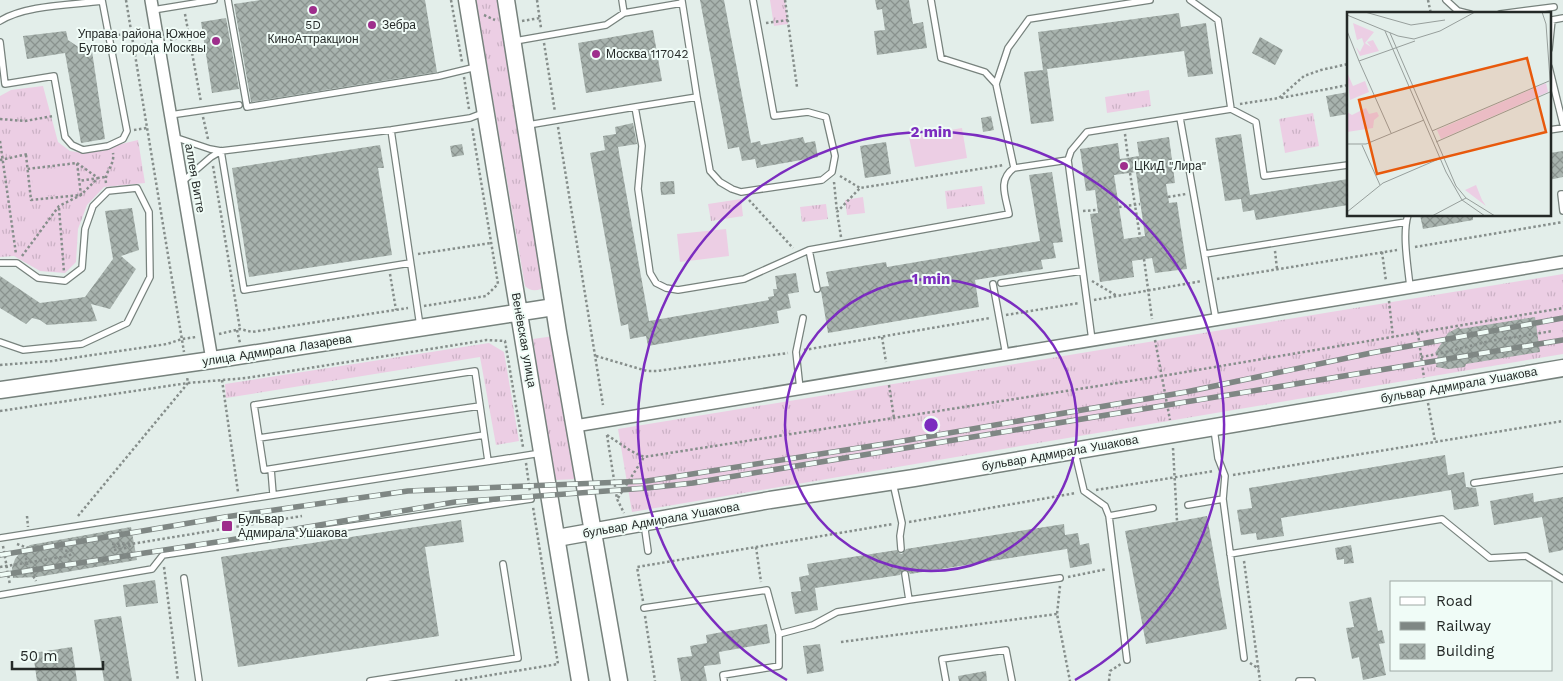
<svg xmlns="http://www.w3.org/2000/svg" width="1563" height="681" font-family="'Work Sans',sans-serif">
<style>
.grass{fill:url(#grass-tufts)}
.pitch{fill:#eccee4}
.building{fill:url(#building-cross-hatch);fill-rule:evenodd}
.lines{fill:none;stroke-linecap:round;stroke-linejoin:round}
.lane-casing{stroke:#77827d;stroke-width:8}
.street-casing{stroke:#77827d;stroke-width:14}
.secondary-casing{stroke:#77827d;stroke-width:19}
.path{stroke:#868e8b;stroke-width:2.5;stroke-dasharray:2.5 2.5;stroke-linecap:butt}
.lane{stroke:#fff;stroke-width:5.5}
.street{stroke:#fff;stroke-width:11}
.secondary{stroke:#fff;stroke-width:16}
.rail-casing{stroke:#7f8784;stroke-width:5.5}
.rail{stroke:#f0fcf7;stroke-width:4;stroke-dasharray:11;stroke-linecap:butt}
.ring{fill:none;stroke:#7b2cbf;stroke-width:2.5}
.poi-dot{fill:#9e2e8c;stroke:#f0fcf7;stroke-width:2}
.labels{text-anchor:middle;stroke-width:4;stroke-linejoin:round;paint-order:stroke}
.poi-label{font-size:12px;fill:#242927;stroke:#f0fcf7;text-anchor:start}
.street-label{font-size:12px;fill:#242927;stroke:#f0fcf7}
.inset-road{fill:none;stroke:#979f9c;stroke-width:1}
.view{fill:#e8590c;fill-opacity:0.15;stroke:#e8590c;stroke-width:2.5}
.inset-edge{fill:none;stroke:#242927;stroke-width:2.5}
.centre{fill:#7b2cbf;stroke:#f0fcf7;stroke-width:2.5}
.ring-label{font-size:15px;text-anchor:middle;font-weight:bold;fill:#7b2cbf;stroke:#f0fcf7;stroke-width:4;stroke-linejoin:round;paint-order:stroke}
</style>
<defs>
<pattern id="grass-tufts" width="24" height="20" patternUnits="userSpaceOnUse" patternTransform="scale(1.25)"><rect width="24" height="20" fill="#eccee4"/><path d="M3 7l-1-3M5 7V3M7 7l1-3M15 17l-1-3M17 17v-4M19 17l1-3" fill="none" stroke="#cab1c4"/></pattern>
<pattern id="building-cross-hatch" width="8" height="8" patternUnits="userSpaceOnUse" patternTransform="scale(1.25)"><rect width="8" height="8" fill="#a8b3ae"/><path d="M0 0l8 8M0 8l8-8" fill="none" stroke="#89928e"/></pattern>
</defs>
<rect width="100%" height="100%" fill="#e3eeea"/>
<!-- grass -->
<path class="grass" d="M476 0H499L546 283 541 289C535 291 530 291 525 286Z
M770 0H785L788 24 774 26Z
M43 86 58 142 70 151 84 153 138 140 145 183 104 187 87 205 78 229 76 262 65 273 40 271 14 256 0 257V96L11 90Z
M1149 90 1151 106 1107 113 1105 97Z
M1313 113 1319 146 1285 153 1279 119Z
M982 186 985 204 947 209 945 191Z
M863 197 865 213 847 215 845 200Z
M741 199 743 216 711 221 708 204Z
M826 204 828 219 802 222 800 207Z
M1563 274V354L632 512 618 429Z
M554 336 578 479 555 480 533 339Z
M489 343 504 352 519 441 496 445 480 357 226 398 225 384Z"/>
<!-- pitch -->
<path class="pitch" d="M962 128 967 158 915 167 909 137Z
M76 166 79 192 34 197 31 171Z
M726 229 729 256 680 262 677 234Z"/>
<!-- building -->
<path class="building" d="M261 0H425L437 72 251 102 234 4Z
M700 0H724L751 143 760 141 761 145 803 137 805 143 815 141 818 157 757 168 755 159 742 161 739 147 728 149Z
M875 0H909L913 24 923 22 927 48 877 55 874 31 885 30 882 9 877 10Z
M1179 13 1181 27 1206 23 1213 74 1188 77 1184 51 1047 69 1054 121 1031 124 1024 72 1043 70 1038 32Z
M226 18 239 89 212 93 201 22Z
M653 30 662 81 586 93 578 43Z
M66 31 68 40 86 52 92 51 105 139 81 143 65 53 27 59 23 36Z
M1260 37 1283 50 1275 65 1252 53Z
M1348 92V114L1330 117 1326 96Z
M991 116 994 130 983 132 981 118Z
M633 123 637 144 618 147 649 321 769 300 768 297 774 296 773 289H777L775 276 796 273 799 292 788 294 791 308 777 311 779 323 648 346 646 336 630 339 628 324 621 326 590 153 605 150 603 136 616 134 615 127Z
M1241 134 1250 195 1348 179V205L1256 220 1254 210 1243 212 1241 199 1225 201 1215 138Z
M1169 137 1175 183 1166 184 1169 203 1177 202 1187 269 1155 273 1152 258 1132 261 1134 277 1100 282 1090 214 1098 213 1095 190 1086 191 1080 149 1118 143 1120 159 1139 156 1137 142ZM1136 172 1145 236 1124 239 1114 175Z
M886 142 891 174 865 178 860 146Z
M462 144 464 155 452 157 450 146Z
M380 145 384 168H378L392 255 249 277 232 168Z
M1563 151V177L1549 180V153Z
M1052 172 1063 242 1053 243 1056 258 1041 260 1043 269 975 280 979 307 828 333 821 291V287L829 286 826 272 886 262 887 267 1040 241 1029 175Z
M674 181 675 194 661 195 660 182Z
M132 208 139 250 121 256 136 269 110 309 91 304 97 321 47 325 40 320 32 318 26 324 0 308V276L40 303 85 297 113 259 105 211Z
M1420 215H1473V220L1423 229Z
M1535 317 1540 352 1466 364 1465 367 1448 369 1436 367 1438 354 1435 353 1448 333 1459 327 1460 329Z
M1445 455 1448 475 1464 472 1466 487 1476 488 1479 506 1454 510 1451 490 1281 518 1284 536 1257 540 1256 533 1241 535 1237 510 1252 508 1249 488Z
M1533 493 1534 502 1563 497V550L1549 553 1542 517 1494 525 1490 501Z
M1207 516 1227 629 1146 644 1125 531Z
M461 520 464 542 425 547 439 636 238 667 221 557Z
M1064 524 1065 535 1078 533 1080 545 1089 543 1092 564 1070 568 1067 549 910 574 907 570H904L900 575 815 588 818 610 795 614 791 592 801 591 799 577 809 575 807 564 897 550 899 553 902 554 906 549Z
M131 527 137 560 37 577 13 578 12 568 15 559 22 550 30 545Z
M1351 545 1354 563 1344 564V559L1337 560 1335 548Z
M155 580 158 603 126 607 123 585Z
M1371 597 1378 631 1382 630 1385 643 1379 644 1386 675 1363 680 1359 657 1352 659 1346 628 1354 627 1349 602Z
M121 616 132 681H104L94 620Z
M767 624 770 643 719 652 721 664 704 666 707 681H681L677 658 692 656 690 646 707 643 706 635Z
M820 644 824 671 807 674 803 646Z
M72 647 77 681H37L33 653Z
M986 671 987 681H959L958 676Z"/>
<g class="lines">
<!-- lane casing -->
<g class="lane-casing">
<path id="lane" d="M228 0 247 107 439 76 476 67
M622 0 624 13
M931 0 941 58 985 72 996 84
M1190 0 1218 20 1231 109
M1446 0 1458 11 1470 14
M153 10 214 0
M1500 14 1554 7
M0 21C25 5 72 5 102 1
M515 41 606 25 624 13 682 3
M0 42 5 84 54 76 65 137 72 145 83 150 108 146 123 139 127 131 102 0
M1549 49 1552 20 1563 18
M1549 67 1563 124
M697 97 710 171 720 182 732 189 741 192 822 180 832 172 835 156 826 117 808 112 774 116 753 0
M635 107 697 97 682 1
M170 115 239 105
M1180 118 1216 320
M528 125 635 107 642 146 638 189 650 273 656 283 666 288 678 290 744 279 809 250 1009 214C1006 197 997 180 1014 168L1068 160 1071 151 1087 132 1231 109 1256 122 1264 176 1348 165
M391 130 420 326
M1549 130 1563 128
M174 137 210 149 221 151 391 130 470 118 483 113
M221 151 244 290 410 263
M1068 160 1092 340
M1014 168 996 84 1008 48 1029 19 1150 0
M182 182 211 157 221 151
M1563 194H1561L1563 211
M1408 215C1402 234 1408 267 1410 287
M809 250 817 289
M1205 254 1406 222
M0 263H17L38 278 65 281 82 268 85 229 93 206 108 191 137 188 149 212 150 277 127 323 82 344 23 350 0 342
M1001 283 1082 271
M993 284 1006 355
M800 389 796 352 803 318
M1214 429 1218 458 1225 476 1223 499 1244 658
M484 435 264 470 254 405 475 371 488 461
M259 438 480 406
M1075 453 1084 491 1105 506 1109 516 1127 660
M271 469 273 494
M893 483 902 523 900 536 901 549
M1474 483 1563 470
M1188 505 1223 499
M1109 516 1153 508
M644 523 648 551
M0 538 541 453
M1230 554 1442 519 1490 558 1526 556 1563 579
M905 574 909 600
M184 578 199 681
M0 595 152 569 163 555 531 499
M644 608 767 590 779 634
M370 681 518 658 503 564
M724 681 723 675 779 666V634L813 625 837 612 909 600 1060 578
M946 681 942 659 1006 650 1012 681
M1299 681H1312"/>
</g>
<!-- street casing -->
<g class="street-casing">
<path id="street" d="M151 0 212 360
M575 426 1563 262"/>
</g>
<!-- secondary casing -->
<g class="secondary-casing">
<path id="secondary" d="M467 0 580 681
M506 0 558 332 619 681
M0 390 212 360 554 307
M557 538 770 500 914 478 1563 368"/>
</g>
<!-- path -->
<path class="path" d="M126 0 184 352
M451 0 462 62
M537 0 541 28
M785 0 797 87
M1428 0 1431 14
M185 14 201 102
M484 15 495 20
M522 21 540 18
M766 23 788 20
M118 35 131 33
M170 40 188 36
M544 43 555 112
M134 47 147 44
M464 77 469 109
M1281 98 1348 85
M1240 104 1279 98 1304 76 1321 70 1348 64
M203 117 208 139
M0 119 25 121 53 116
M558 127 603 405
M134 130 147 128
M1125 134 1128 158
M0 141 16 254
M26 155 31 200 81 195 77 163 27 169
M0 160 28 154
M77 163 98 178 105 177
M213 166 240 329
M1130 173 1140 237
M840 176 860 188
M834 182 837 212
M106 183C104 171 115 166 113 153
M1168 197 1186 194
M749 200 793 248
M1119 207 1140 204
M59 208 64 272
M1083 211 1097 210
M841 237 837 212 860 188 1004 165
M1415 247 1563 222
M1275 251 1277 269
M1382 252 1386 281
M418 254 491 243
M22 256 59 206 81 195 98 178 79 181
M1144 259 1152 319
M390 274 396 310
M1217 279 1397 250
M1092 281 1117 296
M1094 300 1202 281
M1389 301 1393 337
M424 306 486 296 498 284 472 127
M1006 315 1079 303
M237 330 240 343
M1418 333 1424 378
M219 334 240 329 252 332 408 308
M882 337 886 362
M1155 340 1170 420
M804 350 990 318
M596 356 647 371H657L788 353
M1421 357 1438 354 1490 341 1553 331
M0 365 52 361 167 344 182 339 196 337
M222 380 238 492
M889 385 894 418
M1428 403 1435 441
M0 411 188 383 246 378 487 340 505 341 523 447
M607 435 631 451 644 457 1162 376 1563 308
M607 435 617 499 624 513
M1173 448 1177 521
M526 463 530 492
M1233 475 1563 421
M1096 490 1214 471
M618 498 644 457
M27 516 28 527
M78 516 188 383 187 377
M909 522 1076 493
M17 544 28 548 49 545 67 551 73 550
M112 544 131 543
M3 546 10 585
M113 547 302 516
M756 547 761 582
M28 548C22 560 30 570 36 581
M114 550 126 548 132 545
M1244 561 1260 681
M0 567 68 556 74 553
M164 567 178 681
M1068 577 1107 569
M1060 586 1057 614 1070 681
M643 601 637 567 893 524
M645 616 655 681
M841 642 1057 614
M1250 663 1259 669
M455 681 558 664 533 507
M1109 681 1110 671 1121 664"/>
<!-- lane -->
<use href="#lane" class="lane"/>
<!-- street -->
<use href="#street" class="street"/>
<!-- secondary -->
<use href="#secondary" class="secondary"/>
<!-- rail casing -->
<g class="rail-casing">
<path id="rail" d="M0 555 225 517 408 491 647 481 897 442 1186 392 1371 353 1563 318
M0 575 230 540 455 502 647 488 693 483 1563 340"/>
</g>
<!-- rail -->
<use href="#rail" class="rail"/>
</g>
<!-- distance rings -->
<g class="ring">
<circle cx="931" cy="425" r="146"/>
<path d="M787 680A293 293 0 1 1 1075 680"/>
</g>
<!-- markers -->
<g class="poi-dot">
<circle cx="313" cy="10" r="5"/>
<circle cx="372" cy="25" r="5"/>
<circle cx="216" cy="41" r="5"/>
<circle cx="596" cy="54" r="5"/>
<circle cx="1124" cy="166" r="5"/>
<rect x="221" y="520" width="12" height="12" rx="2.5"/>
</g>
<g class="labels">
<!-- poi labels -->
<g class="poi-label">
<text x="313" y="29" text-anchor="middle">5D<tspan x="313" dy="14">КиноАттракцион</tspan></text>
<text x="382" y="29">Зебра</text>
<text x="206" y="38" text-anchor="end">Управа района Южное<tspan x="206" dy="14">Бутово города Москвы</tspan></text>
<text x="606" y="58">Москва 117042</text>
<text x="1134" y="170">ЦКиД "Лира"</text>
<text x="238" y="523">Бульвар<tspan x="238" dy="14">Адмирала Ушакова</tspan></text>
</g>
<!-- street labels -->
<g class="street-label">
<text transform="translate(195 178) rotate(80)" y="4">аллея Витте</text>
<text transform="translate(524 340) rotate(80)" y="4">Венёвская улица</text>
<text transform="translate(277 350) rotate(-9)" y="4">улица Адмирала Лазарева</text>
<text transform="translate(1459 385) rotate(-10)" y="4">бульвар Адмирала Ушакова</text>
<text transform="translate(1060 453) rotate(-10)" y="4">бульвар Адмирала Ушакова</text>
<text transform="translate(661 520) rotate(-10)" y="4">бульвар Адмирала Ушакова</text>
</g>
</g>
<!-- overview -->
<g transform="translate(1347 12)">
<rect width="204" height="204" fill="#e3eeea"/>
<path d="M6 11 27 20 18 31 24 35 20 30 26 28 32 39 13 44 9 35 13 40 17 32 15 26 10 28ZM0 60 6 74 18 69 22 80 3 88ZM199 71 201 80 94 127 90 118ZM19 96 22 102 30 100 32 104 27 108 26 116 0 120V100L5 103ZM129 173 135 188 139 194 118 178Z" fill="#eccee4"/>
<path class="inset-road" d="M18 0 64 13 98 8M195 0 199 12 204 81M0 3 51 24 67 27 93 19 128 0M0 19 12 49 68 29M38 19 99 160 115 188M43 21 109 174 119 186 85 204M12 49 44 121M85 119 202 69M89 130 203 80M0 132H19L77 108M15 133 33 173M119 186 148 204M115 188 138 204M0 200 36 171 94 146"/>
<path class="view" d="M180 46 199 120 30 162 12 88Z"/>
<rect width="204" height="204" class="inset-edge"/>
</g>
<circle cx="931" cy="425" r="8" class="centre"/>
<g class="ring-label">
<text x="931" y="137">2 min</text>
<text x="931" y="284">1 min</text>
</g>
<!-- legend -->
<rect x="1390" y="581" width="162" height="90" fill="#f0fcf7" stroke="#9ea8a4"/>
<rect x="1400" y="597" width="25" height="8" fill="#ffffff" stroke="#9ea8a4"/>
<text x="1436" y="606" font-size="15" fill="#242927">Road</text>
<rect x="1400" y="622" width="25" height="8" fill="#7f8784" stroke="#9ea8a4"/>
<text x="1436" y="631" font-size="15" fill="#242927">Railway</text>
<rect x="1400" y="644" width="25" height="15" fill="url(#building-cross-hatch)" stroke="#9ea8a4"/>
<text x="1436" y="656" font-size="15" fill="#242927">Building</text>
<!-- scale -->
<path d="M12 661v8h91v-8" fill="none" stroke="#242927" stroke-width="2.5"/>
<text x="20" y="661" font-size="15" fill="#242927" stroke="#f0fcf7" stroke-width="4" paint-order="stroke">50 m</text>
</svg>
